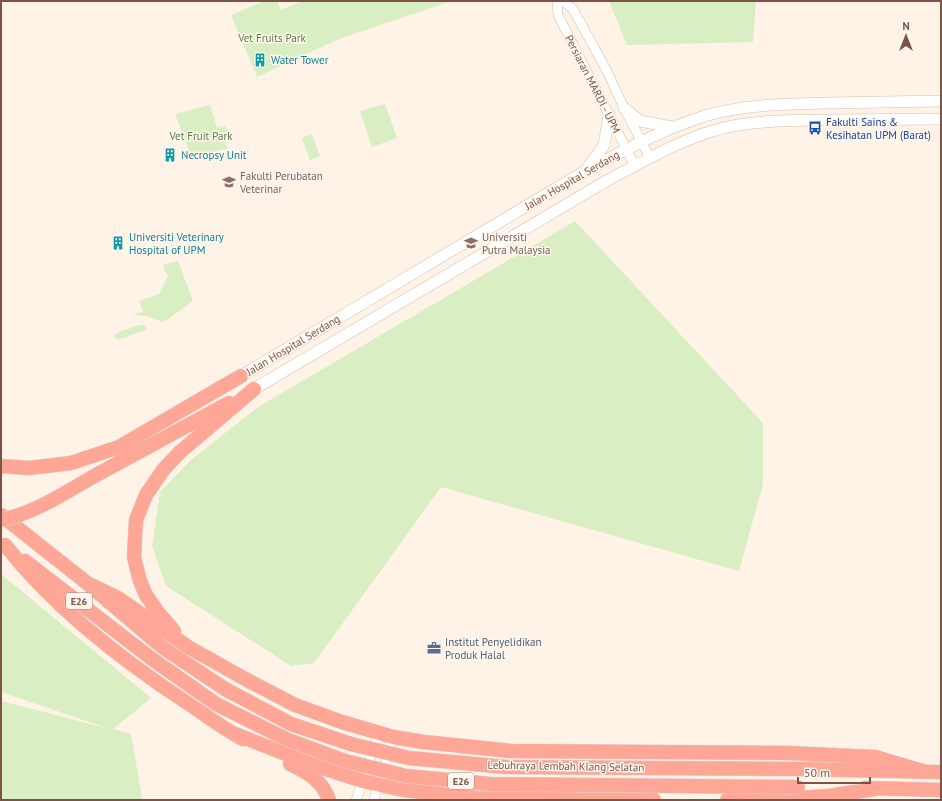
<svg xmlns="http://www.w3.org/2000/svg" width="942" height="801" font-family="'PT Sans',sans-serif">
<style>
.green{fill:#d9eec3}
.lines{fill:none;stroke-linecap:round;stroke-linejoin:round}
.tertiary-casing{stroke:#d5bbad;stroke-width:10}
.secondary-casing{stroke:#dabcac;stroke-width:12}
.motorway-casing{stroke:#ddd3cf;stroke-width:15}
.tertiary{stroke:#fff;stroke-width:9}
.secondary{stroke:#fff;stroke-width:11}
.motorway{stroke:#ffa797;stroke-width:14}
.motorway-bridge-casing{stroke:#ddd3cf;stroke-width:15;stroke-linecap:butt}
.motorway-bridge{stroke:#ffa797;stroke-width:14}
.labels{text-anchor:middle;stroke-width:3;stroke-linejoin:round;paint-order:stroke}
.shield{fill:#fff7ef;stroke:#a38579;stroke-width:1}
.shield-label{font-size:10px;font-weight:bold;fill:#7b5447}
.park-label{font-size:11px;fill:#557c3c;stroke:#fff7ef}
.culture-label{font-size:11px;fill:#0d838f;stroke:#fff7ef;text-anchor:start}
.street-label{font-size:11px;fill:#7b5447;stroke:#fff7ef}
.transit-label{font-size:11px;fill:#164399;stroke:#fff7ef;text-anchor:start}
.education-label{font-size:11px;fill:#785e54;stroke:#fff7ef;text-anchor:start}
.service-label{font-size:11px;fill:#4e5e75;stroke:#fff7ef;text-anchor:start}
</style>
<rect width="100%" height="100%" fill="#fef3e6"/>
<!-- green -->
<path class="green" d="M264 1H277L281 10 303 1 449 2 339 39 257 77 231 15Z
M609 1H756L753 42 627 45Z
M385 104 397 138 372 147 360 111Z
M210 105 217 128 225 126 229 135 225 144 228 148 192 158 175 114Z
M312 134 320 156 310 160 302 138Z
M575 221 763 423V484L739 571 441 487 314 663 291 666 166 586 152 546 160 492 191 460 258 407Z
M178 261 193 301 167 320 162 322 147 316 133 315 143 311 139 301 159 294 169 274 165 272 163 265Z
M140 325H144L147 329 118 340 115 338V335L121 331Z
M1 574 151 698 113 729 131 734 142 798 139 800H1V701L110 729 1 692Z"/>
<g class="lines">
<!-- tertiary casing -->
<g class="tertiary-casing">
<path id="tertiary" d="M557 1 558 15 635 166
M563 1 573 9 608 73 624 108 650 158
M356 800 379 733
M374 800 393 737"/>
</g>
<!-- secondary casing -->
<g class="secondary-casing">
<path id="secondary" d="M624 108 640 121 672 127
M587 169 604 145 609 115
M241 376 587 170C627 149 665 128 708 115 747 104 789 104 829 103 866 102 904 102 941 101
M254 389 608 180C648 159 693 132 738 125 770 120 803 120 835 120 870 120 906 119 941 119"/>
</g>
<!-- motorway casing -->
<g class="motorway-casing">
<path id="motorway" d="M1 466 29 468 71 463 119 447 241 376
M98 474 229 403
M1 515 87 583 162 647
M5 545C54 607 123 661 189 704 207 716 224 729 243 739
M25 561 152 659
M87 583 118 598 188 647 247 680 295 705 342 722 393 737 424 742 511 751 788 753 875 757 926 772
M174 631 157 611 146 595 140 581 134 557 136 520 146 495 163 470 180 452 254 389
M235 734 314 765 363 781 403 790 477 798 654 800
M290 764C307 772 323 781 329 800
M799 769 941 772
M865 788 941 790
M727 800 781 799 829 796 874 789"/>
</g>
<!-- tertiary -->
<use href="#tertiary" class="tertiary"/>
<!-- secondary -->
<use href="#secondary" class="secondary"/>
<!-- motorway -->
<use href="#motorway" class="motorway"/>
<!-- motorway-bridge casing -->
<g class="motorway-bridge-casing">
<path id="motorway-bridge" d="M1 520C36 513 67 491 98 474
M162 647 225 689 291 724 351 744 409 758 506 767 799 769
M152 659 216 704 286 739 345 761 406 776 490 784 798 787"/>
</g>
<!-- motorway-bridge -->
<use href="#motorway-bridge" class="motorway-bridge"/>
</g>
<!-- icons -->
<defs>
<g id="building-bare" transform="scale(1.08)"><path d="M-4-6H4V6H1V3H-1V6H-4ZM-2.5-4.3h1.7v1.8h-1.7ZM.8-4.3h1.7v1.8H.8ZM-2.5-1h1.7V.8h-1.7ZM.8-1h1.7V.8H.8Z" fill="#0f9aa8" stroke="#fff7ef" stroke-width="2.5" paint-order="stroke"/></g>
<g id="bus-bare" transform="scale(1.08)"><path d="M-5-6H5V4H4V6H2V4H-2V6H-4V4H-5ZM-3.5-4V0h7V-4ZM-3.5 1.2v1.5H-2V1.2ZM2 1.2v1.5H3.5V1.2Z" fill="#1a4fb4" stroke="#fff7ef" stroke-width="2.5" paint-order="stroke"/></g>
<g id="university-bare" transform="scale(1.08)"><path d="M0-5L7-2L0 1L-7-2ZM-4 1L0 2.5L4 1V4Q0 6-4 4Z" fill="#8d6e63" stroke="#fff7ef" stroke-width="2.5" paint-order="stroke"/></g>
<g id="office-bare" transform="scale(1.08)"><path d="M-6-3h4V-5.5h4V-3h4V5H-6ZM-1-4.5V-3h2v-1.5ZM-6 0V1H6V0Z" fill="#5c6f8a" stroke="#fff7ef" stroke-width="2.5" paint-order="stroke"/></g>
</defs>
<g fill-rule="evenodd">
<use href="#building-bare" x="260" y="60"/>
<use href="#bus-bare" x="815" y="128"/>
<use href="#building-bare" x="170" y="155"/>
<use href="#university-bare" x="229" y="182"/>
<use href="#building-bare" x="118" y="243"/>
<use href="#university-bare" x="471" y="243"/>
<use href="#office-bare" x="434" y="648"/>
</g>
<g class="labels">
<!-- shield labels -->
<g class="shield">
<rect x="66" y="593" width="26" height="16" rx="3"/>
<rect x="448" y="773" width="26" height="16" rx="3"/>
</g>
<g class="shield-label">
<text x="79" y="605">E26</text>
<text x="461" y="785">E26</text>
</g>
<!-- park labels -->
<g class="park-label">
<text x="272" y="42">Vet Fruits Park</text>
<text x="201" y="140">Vet Fruit Park</text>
</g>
<!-- culture labels -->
<g class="culture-label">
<text x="271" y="64">Water Tower</text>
<text x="181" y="159">Necropsy Unit</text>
<text x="129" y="241">Universiti Veterinary<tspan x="129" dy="13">Hospital of UPM</tspan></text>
</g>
<!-- street labels -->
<g class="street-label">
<text transform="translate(593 84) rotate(63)" y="4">Persiaran MARDI - UPM</text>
<text transform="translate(572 180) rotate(-30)" y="4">Jalan Hospital Serdang</text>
<text transform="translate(293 345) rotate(-31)" y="4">Jalan Hospital Serdang</text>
<text transform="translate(566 766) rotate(1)" y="4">Lebuhraya Lembah Klang Selatan</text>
</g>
<!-- transit labels -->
<g class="transit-label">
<text x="826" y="126">Fakulti Sains &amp;<tspan x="826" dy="13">Kesihatan UPM (Barat)</tspan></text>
</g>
<!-- education labels -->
<g class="education-label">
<text x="240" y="180">Fakulti Perubatan<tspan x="240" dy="13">Veterinar</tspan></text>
<text x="482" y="241">Universiti<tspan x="482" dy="13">Putra Malaysia</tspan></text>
</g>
<!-- service labels -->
<g class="service-label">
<text x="445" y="646">Institut Penyelidikan<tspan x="445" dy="13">Produk Halal</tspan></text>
</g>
</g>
<!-- border -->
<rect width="942" height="801" fill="none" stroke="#7b5447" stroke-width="4"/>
<!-- north arrow -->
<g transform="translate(906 36)" stroke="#fff7ef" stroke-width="3" paint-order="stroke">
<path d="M0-3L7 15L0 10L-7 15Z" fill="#7b5447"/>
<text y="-6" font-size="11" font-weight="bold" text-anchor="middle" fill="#7b5447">N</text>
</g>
<!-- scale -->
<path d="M798 777v6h72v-6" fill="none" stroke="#7b5447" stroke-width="2"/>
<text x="804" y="777" font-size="12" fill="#7b5447" stroke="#fff7ef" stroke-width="3" paint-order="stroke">50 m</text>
</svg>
